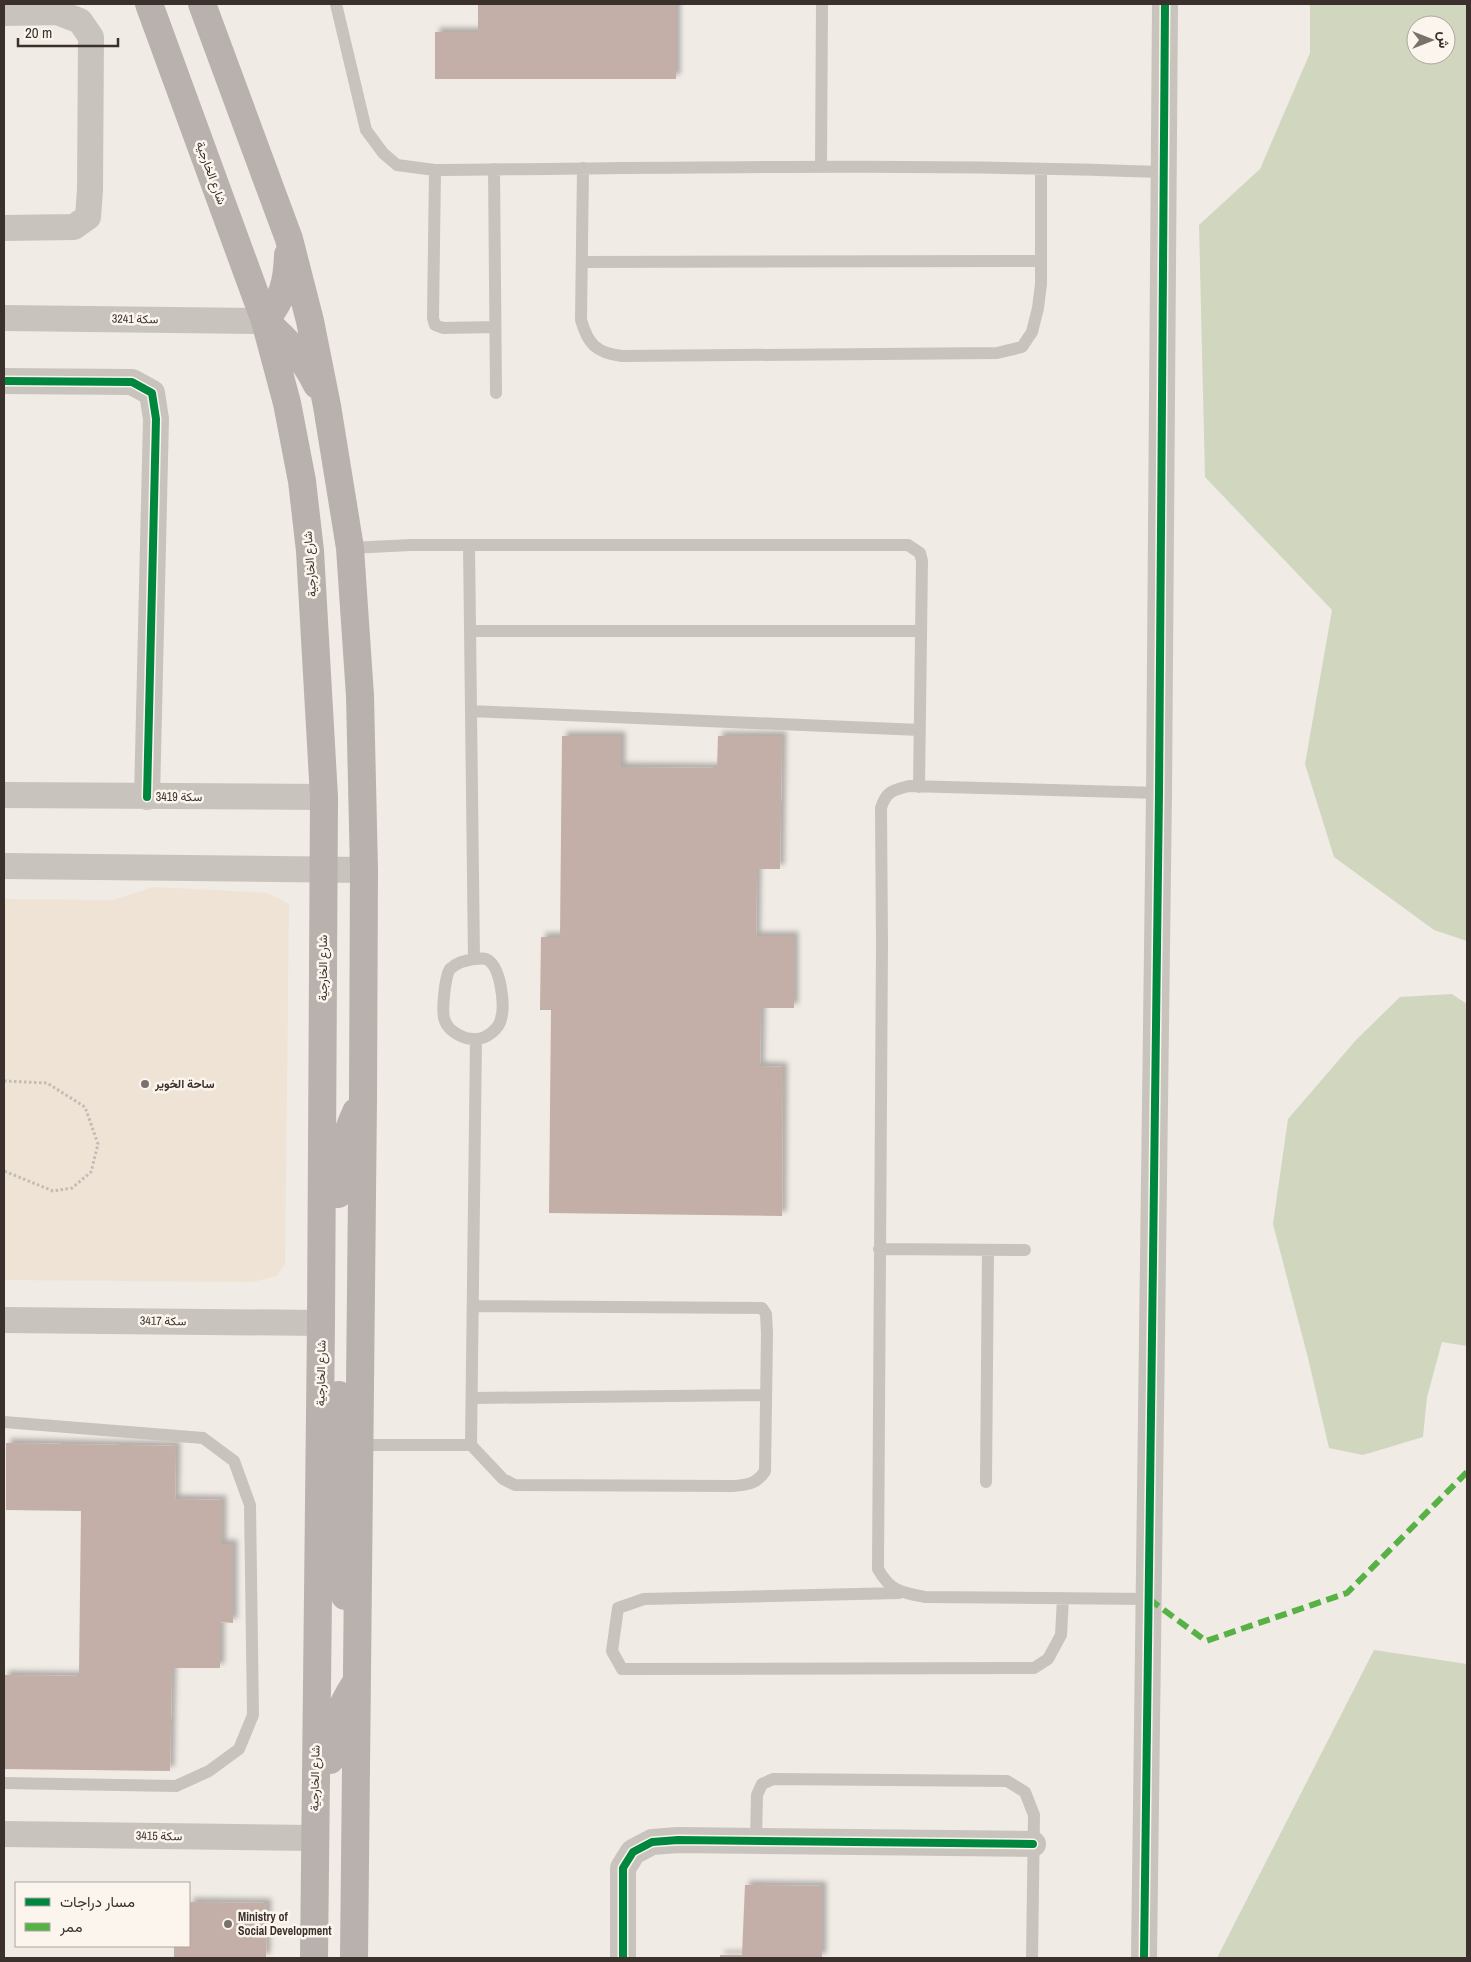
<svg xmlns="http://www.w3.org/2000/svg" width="1471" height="1962" font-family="'Archivo Narrow',Vazirmatn,sans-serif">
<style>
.green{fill:#d1d6bf;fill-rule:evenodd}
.plaza{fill:#eee3d5}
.building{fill:#c3afa7;filter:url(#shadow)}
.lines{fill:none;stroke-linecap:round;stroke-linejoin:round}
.path{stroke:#c2bbb6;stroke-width:3;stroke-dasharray:2.5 2.5;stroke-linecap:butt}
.lane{stroke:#c9c3be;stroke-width:12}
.street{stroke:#c9c3be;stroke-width:26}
.primary{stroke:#b8b1ad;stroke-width:28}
.quiet{stroke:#57b246;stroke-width:6;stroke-dasharray:12 6;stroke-linecap:butt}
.cycleway-casing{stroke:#fbf5ee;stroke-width:11}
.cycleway{stroke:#00873e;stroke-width:8}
.poi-dot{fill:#7a716c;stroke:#fbf5ee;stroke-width:2}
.labels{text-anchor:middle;stroke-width:5;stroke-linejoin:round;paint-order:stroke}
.street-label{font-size:12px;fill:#3b302b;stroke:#fbf5ee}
.poi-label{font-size:12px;font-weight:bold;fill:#3b302b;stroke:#fbf5ee;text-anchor:start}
</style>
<defs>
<filter id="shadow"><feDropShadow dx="4.5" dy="-4.5" stdDeviation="2.5" flood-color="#0004"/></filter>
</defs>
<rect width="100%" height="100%" fill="#f0ebe5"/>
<!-- green -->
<path class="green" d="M1310 4H1467V941L1434 930 1334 857 1305 764 1332 610 1205 477 1199 225 1260 169 1310 53ZM1416 25H1446V55H1416Z
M1452 994 1467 1004V1346L1442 1342 1427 1397 1423 1437 1363 1455 1329 1448 1308 1358 1273 1224 1288 1119 1356 1040 1400 997Z
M1374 1650 1467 1664V1958H1217Z"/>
<!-- plaza -->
<path class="plaza" d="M154 887 268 893 289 904 285 1263 277 1276 252 1282 4 1280V899L113 900Z"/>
<!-- building -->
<path class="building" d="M478 4H676V79H435V32H478Z
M562 736H621V767L717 768 718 736H782L780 869H757L756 936H794V1008H761L760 1066 783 1067 782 1216 549 1213 551 1010H540L541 937H560Z
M6 1443 176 1446 175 1499 222 1500V1544H233V1623L220 1622V1668H172L170 1771 4 1769V1675L79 1676 81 1511 6 1510Z
M745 1885 822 1886V1958H720V1955H742Z
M189 1902 267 1903 266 1958H174V1946H189Z"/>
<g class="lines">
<!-- path -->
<path class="path" d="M4 1081 47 1083 85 1107 98 1144 91 1172 72 1188 53 1191 4 1171"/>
<!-- lane -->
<path class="lane" d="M336 4 366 130 383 153 397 165 435 170C678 168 921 163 1163 172
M821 167 822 4
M583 168 581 320C588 344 596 353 622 356L997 353 1022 347 1032 332 1038 308 1041 284V169
M494 169 496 393
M435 170 433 318 435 325 443 328 495 327
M582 262 1041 261
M469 545 474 959
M350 548 411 545H908L920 553 922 561 919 787
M470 631H921
M471 711 920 730
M474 959C477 959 483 958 486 959 501 965 505 1005 501 1019 499 1029 486 1039 476 1039 465 1040 449 1032 445 1021 441 1013 445 976 450 969 457 962 465 961 474 959Z
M879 1249 1025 1250
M473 1306 762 1308 766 1314 767 1333 765 1471C757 1484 747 1485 733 1486L515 1485 503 1479 471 1445 476 1039
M472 1398 766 1395
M4 1422 203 1438 234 1461 250 1505 253 1715 239 1749 209 1771 176 1786 4 1783
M360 1445H471
M986 1482 988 1250
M899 1593 644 1599 618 1608 612 1651 622 1669 1034 1668 1048 1659 1061 1635 1063 1598
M1149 1599 925 1597C902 1593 890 1591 878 1569L882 944 881 808C886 791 893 790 909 786L1159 793
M756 1840 757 1795 762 1784 773 1779 1007 1781 1025 1792 1034 1815 1032 1958"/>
<!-- street -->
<path class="street" d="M4 13 57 12 80 21 91 37 90 190 88 217 74 227 4 228
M4 318 265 321
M4 381 132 382 152 393 156 419 147 797
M4 795 324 797
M4 866 364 870
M4 1320 321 1323
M4 1834 314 1838
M623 1958V1868L633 1852 652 1842 678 1840 1033 1844
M1144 1958 1159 793 1165 4"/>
<!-- primary -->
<path class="primary" d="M149 4 265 321 287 403 302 481 310 551 324 797 321 1323 314 1958
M202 4 289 239 310 321 327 406 350 548 360 696 364 870 363 1099 354 1958
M288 255C287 283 283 298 265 321 286 340 305 359 317 385
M338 1194C338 1165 344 1138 356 1112
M339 1395V1549L340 1575 345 1596
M330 1760C331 1731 339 1708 355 1684"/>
<!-- quiet -->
<path class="quiet" d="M1149 1599 1206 1641 1347 1593 1467 1472"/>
<!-- cycleway casing -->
<g class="cycleway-casing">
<path id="cycleway" d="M4 381 132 382 152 393 156 419 147 797
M623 1958V1868L633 1852 652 1842 678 1840 1033 1844
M1144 1958 1159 793 1165 4"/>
</g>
<!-- cycleway -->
<use href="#cycleway" class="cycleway"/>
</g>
<!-- markers -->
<g class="poi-dot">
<circle cx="145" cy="1084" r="5"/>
<circle cx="228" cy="1924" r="5"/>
</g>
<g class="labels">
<!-- street labels -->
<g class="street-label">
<text transform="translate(211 173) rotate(70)" y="4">شارع الخارجية</text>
<text transform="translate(135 319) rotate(1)" y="4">سكة 3241</text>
<text transform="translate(310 564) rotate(-94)" y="4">شارع الخارجية</text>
<text x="179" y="801">سكة 3419</text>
<text transform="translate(323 968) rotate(-90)" y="4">شارع الخارجية</text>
<text transform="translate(163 1321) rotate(1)" y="4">سكة 3417</text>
<text transform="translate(321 1373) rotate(-89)" y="4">شارع الخارجية</text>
<text transform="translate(315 1778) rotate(-89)" y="4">شارع الخارجية</text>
<text transform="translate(159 1836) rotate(1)" y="4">سكة 3415</text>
</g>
<!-- poi labels -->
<g class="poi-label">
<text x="155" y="1088">ساحة الخوير</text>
<text x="238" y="1921">Ministry of<tspan x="238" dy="14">Social Development</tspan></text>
</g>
</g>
<!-- border -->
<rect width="1471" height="1962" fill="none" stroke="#3b302b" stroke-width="10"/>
<!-- legend -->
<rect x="15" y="1882" width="175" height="65" fill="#fbf5ee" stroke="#aea6a0"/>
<rect x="25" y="1898" width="25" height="8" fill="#00873e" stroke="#aea6a0"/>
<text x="60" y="1907" font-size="15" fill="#3b302b">مسار دراجات</text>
<rect x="25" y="1923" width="25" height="8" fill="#57b246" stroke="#aea6a0"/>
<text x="60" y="1932" font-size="15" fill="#3b302b">ممر</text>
<!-- north arrow -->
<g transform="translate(1431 40) rotate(90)"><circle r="24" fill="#fbf5ee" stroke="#aea6a0"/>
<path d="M0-4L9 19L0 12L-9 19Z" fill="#7a716c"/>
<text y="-8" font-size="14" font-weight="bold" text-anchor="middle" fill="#3b302b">ش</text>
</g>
<!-- scale -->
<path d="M18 38v8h100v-8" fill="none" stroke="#3b302b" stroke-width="2.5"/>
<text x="25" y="38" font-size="15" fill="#3b302b" stroke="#fbf5ee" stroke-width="4" paint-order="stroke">20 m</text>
</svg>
